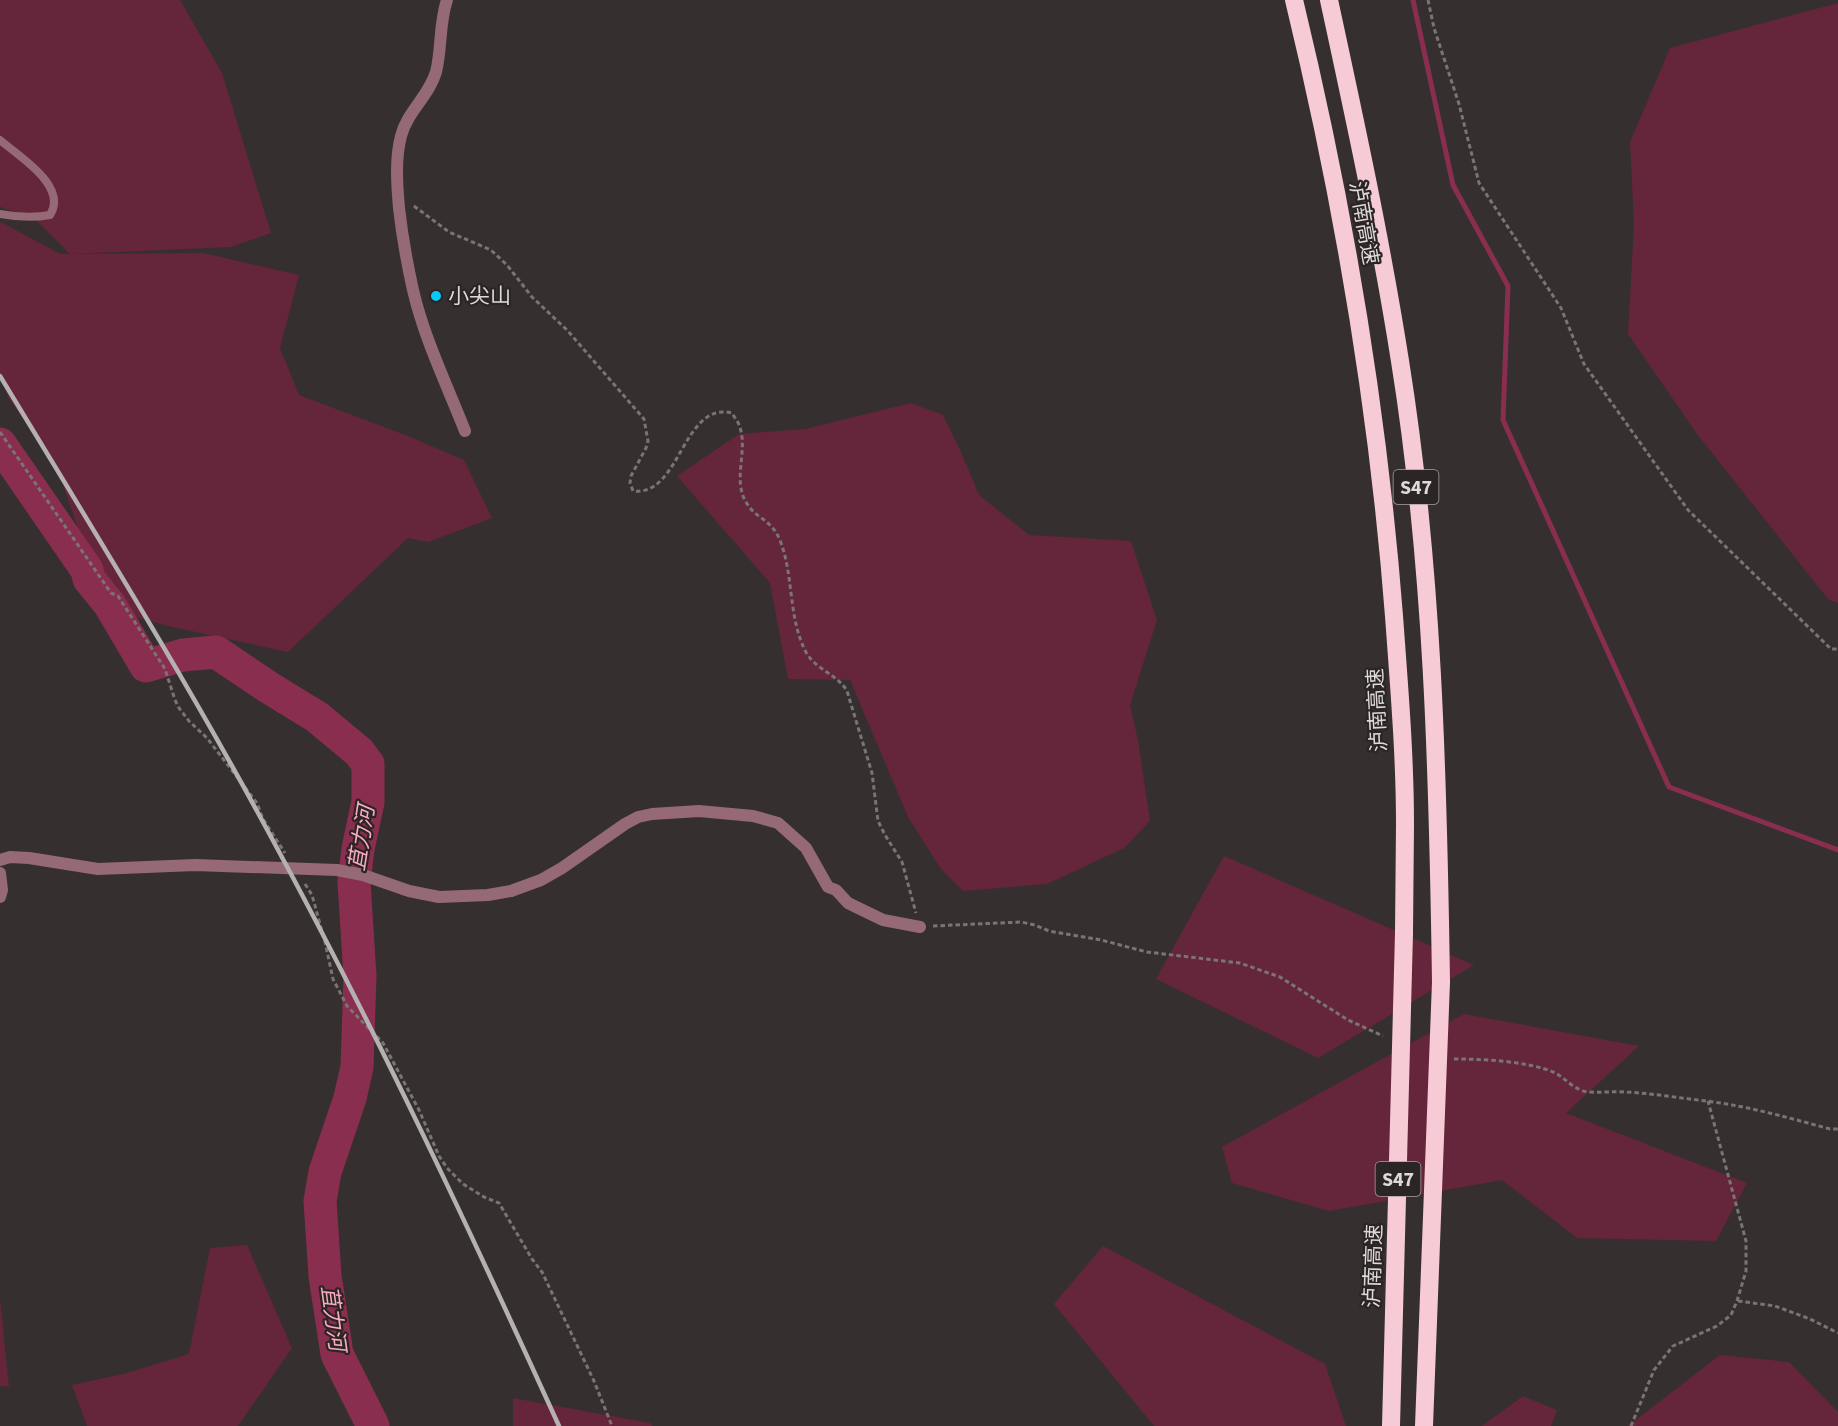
<svg xmlns="http://www.w3.org/2000/svg" width="1838" height="1426" font-family="'Source Sans 3','Noto Sans SC',sans-serif">
<style>
.green{fill:#65253b}
.lines{fill:none;stroke-linecap:round;stroke-linejoin:round}
.stream{stroke:#8a2e50;stroke-width:5}
.river{stroke:#8a2e50;stroke-width:33}
.path{stroke:#7a7475;stroke-width:3;stroke-dasharray:4.5 3;stroke-linecap:butt}
.service{stroke:#956975;stroke-width:8}
.minor{stroke:#956975;stroke-width:12}
.motorway{stroke:#f7cbd6;stroke-width:18}
.rail{stroke:#b5b0b1;stroke-width:4.5}
.motorway-bridge{stroke:#f7cbd6;stroke-width:18}
.poi-dot{fill:#05cbf9;stroke:#2c2526;stroke-width:2}
.labels{text-anchor:middle;stroke-width:4.5;stroke-linejoin:round;paint-order:stroke}
.shield{fill:#2c2526;stroke:#a9a3a4;stroke-width:1.5}
.shield-label{font-size:20px;font-weight:bold;fill:#ded9da}
.street-label{font-size:21px;fill:#ded9da;stroke:#2c2526}
.poi-label{font-size:21px;fill:#ded9da;stroke:#2c2526;text-anchor:start}
.water-label{font-size:22px;font-style:italic;fill:#f9abc0;stroke:#2c2526}
</style>
<rect width="100%" height="100%" fill="#362f30"/>
<!-- green -->
<path class="green" d="M0 0H180L222 73 271 233 231 247 71 254 203 253 299 275 280 348 299 395 408 436 464 460 492 518 428 542 408 538 288 652 172 627 105 609 58 469 8 397 0 376V224L1 222 60 254H70L34 218 0 207Z
M1838 3V603L1828 599 1697 434 1628 334 1634 225 1630 142 1670 48Z
M911 403 943 415 961 452 979 495 1029 535 1131 541 1157 620 1130 705 1138 740 1150 821 1124 848 1047 884 963 891 941 869 908 817 850 680 788 679 770 583 677 476 739 434 805 429Z
M1224 856 1474 965 1318 1058 1156 979Z
M1464 1014 1639 1046 1566 1113 1747 1183 1716 1241 1577 1238 1502 1180 1329 1211 1232 1183 1222 1147Z
M247 1245 292 1348 238 1426H87L72 1385 127 1373 189 1354 210 1248Z
M1103 1246 1325 1364 1346 1426H1154L1054 1304Z
M0 1298 9 1387 0 1386Z
M1720 1355 1789 1362 1838 1412V1426H1628Z
M1523 1396 1557 1410 1551 1426H1482Z
M513 1398 650 1423 652 1426H513Z"/>
<g class="lines">
<!-- stream -->
<path class="stream" d="M1413 0 1453 185 1508 286 1503 420 1669 787 1838 850"/>
<!-- river -->
<path class="river" d="M0 444 87 570 89 579 110 605 146 666 183 655 216 652 268 687 317 717 359 752 368 764V802L358 849 354 882 360 976 357 1067 350 1098 325 1172 320 1201 325 1276 337 1354 373 1426"/>
<!-- path -->
<path class="path" d="M1428 0 1434 28 1459 104 1479 183 1561 308 1584 364 1688 510 1831 649H1838
M414 206 449 232 491 250 507 265 532 297 567 330 644 419 648 441 646 448 631 476 630 483 633 491C681 497 682 401 732 413 734 417 738 421 739 425 749 449 732 479 746 502 756 520 772 518 781 543 794 578 788 620 807 654 817 670 838 675 847 691L872 773 878 821 885 835 902 862 916 913
M0 432 111 593 118 596 165 669 175 700 179 708 189 721 207 738 257 803 263 819 285 853
M305 884 312 895 325 942 333 979 347 1006 383 1043 419 1110 439 1156 447 1168 463 1184 484 1197 499 1203 532 1259 542 1272 594 1381 612 1426
M933 926 1021 922 1035 925 1049 931 1101 940 1147 952 1240 963 1280 977 1348 1020 1383 1036
M1454 1059C1482 1059 1527 1061 1553 1072 1565 1077 1573 1090 1588 1092 1600 1093 1612 1091 1624 1092 1651 1093 1679 1098 1706 1101 1748 1106 1789 1118 1830 1129H1838
M1738 1301 1775 1306 1810 1319 1838 1333
M1631 1426 1654 1370 1673 1346 1717 1326 1731 1315 1737 1301 1746 1271V1241L1708 1101"/>
<!-- service -->
<path class="service" d="M0 140C17 155 69 186 50 215 34 218 16 217 0 214"/>
<!-- minor -->
<path class="minor" d="M447 0C439 23 442 48 436 72 429 96 407 112 401 136 395 159 397 185 399 208 402 235 407 263 413 290 424 338 447 385 465 431
M0 860 10 857 29 858 98 869 195 865 337 870 363 875 409 891 439 897 488 895 511 891 541 880 562 868 625 824 638 817 652 814 699 811 753 816 778 823 806 848 828 887 836 890 848 903 883 920 920 927
M0 873 2 890 0 897"/>
<!-- motorway -->
<path class="motorway" d="M1294 0C1343 202 1378 408 1394 616 1399 685 1405 755 1405 824 1405 860 1404 896 1404 933
M1329 0C1355 120 1381 240 1400 361 1433 567 1438 775 1441 982"/>
<!-- rail -->
<path class="rail" d="M0 376C92 528 186 679 270 835 375 1028 468 1226 559 1426"/>
<!-- motorway-bridge -->
<path class="motorway-bridge" d="M1391 1426 1404 933
M1424 1426 1441 982"/>
</g>
<!-- markers -->
<circle class="poi-dot" cx="436" cy="296" r="6"/>
<g class="labels">
<!-- shield labels -->
<g class="shield">
<rect x="1393.5" y="470" width="45" height="34" rx="4.5"/>
<rect x="1375.5" y="1162" width="45" height="34" rx="4.5"/>
</g>
<g class="shield-label">
<text x="1416" y="494">S47</text>
<text x="1398" y="1186">S47</text>
</g>
<!-- street labels -->
<g class="street-label">
<text transform="translate(1364 223) rotate(80)" y="7">泸南高速</text>
<text transform="translate(1377 710) rotate(-93)" y="7">泸南高速</text>
<text transform="translate(1373 1266) rotate(-88)" y="7">泸南高速</text>
</g>
<!-- poi labels -->
<g class="poi-label">
<text x="448" y="303">小尖山</text>
</g>
<!-- water labels -->
<g class="water-label">
<text transform="translate(361 838) rotate(-81)" y="8">苴力河</text>
<text transform="translate(334 1318) rotate(82)" y="8">苴力河</text>
</g>
</g>
</svg>
